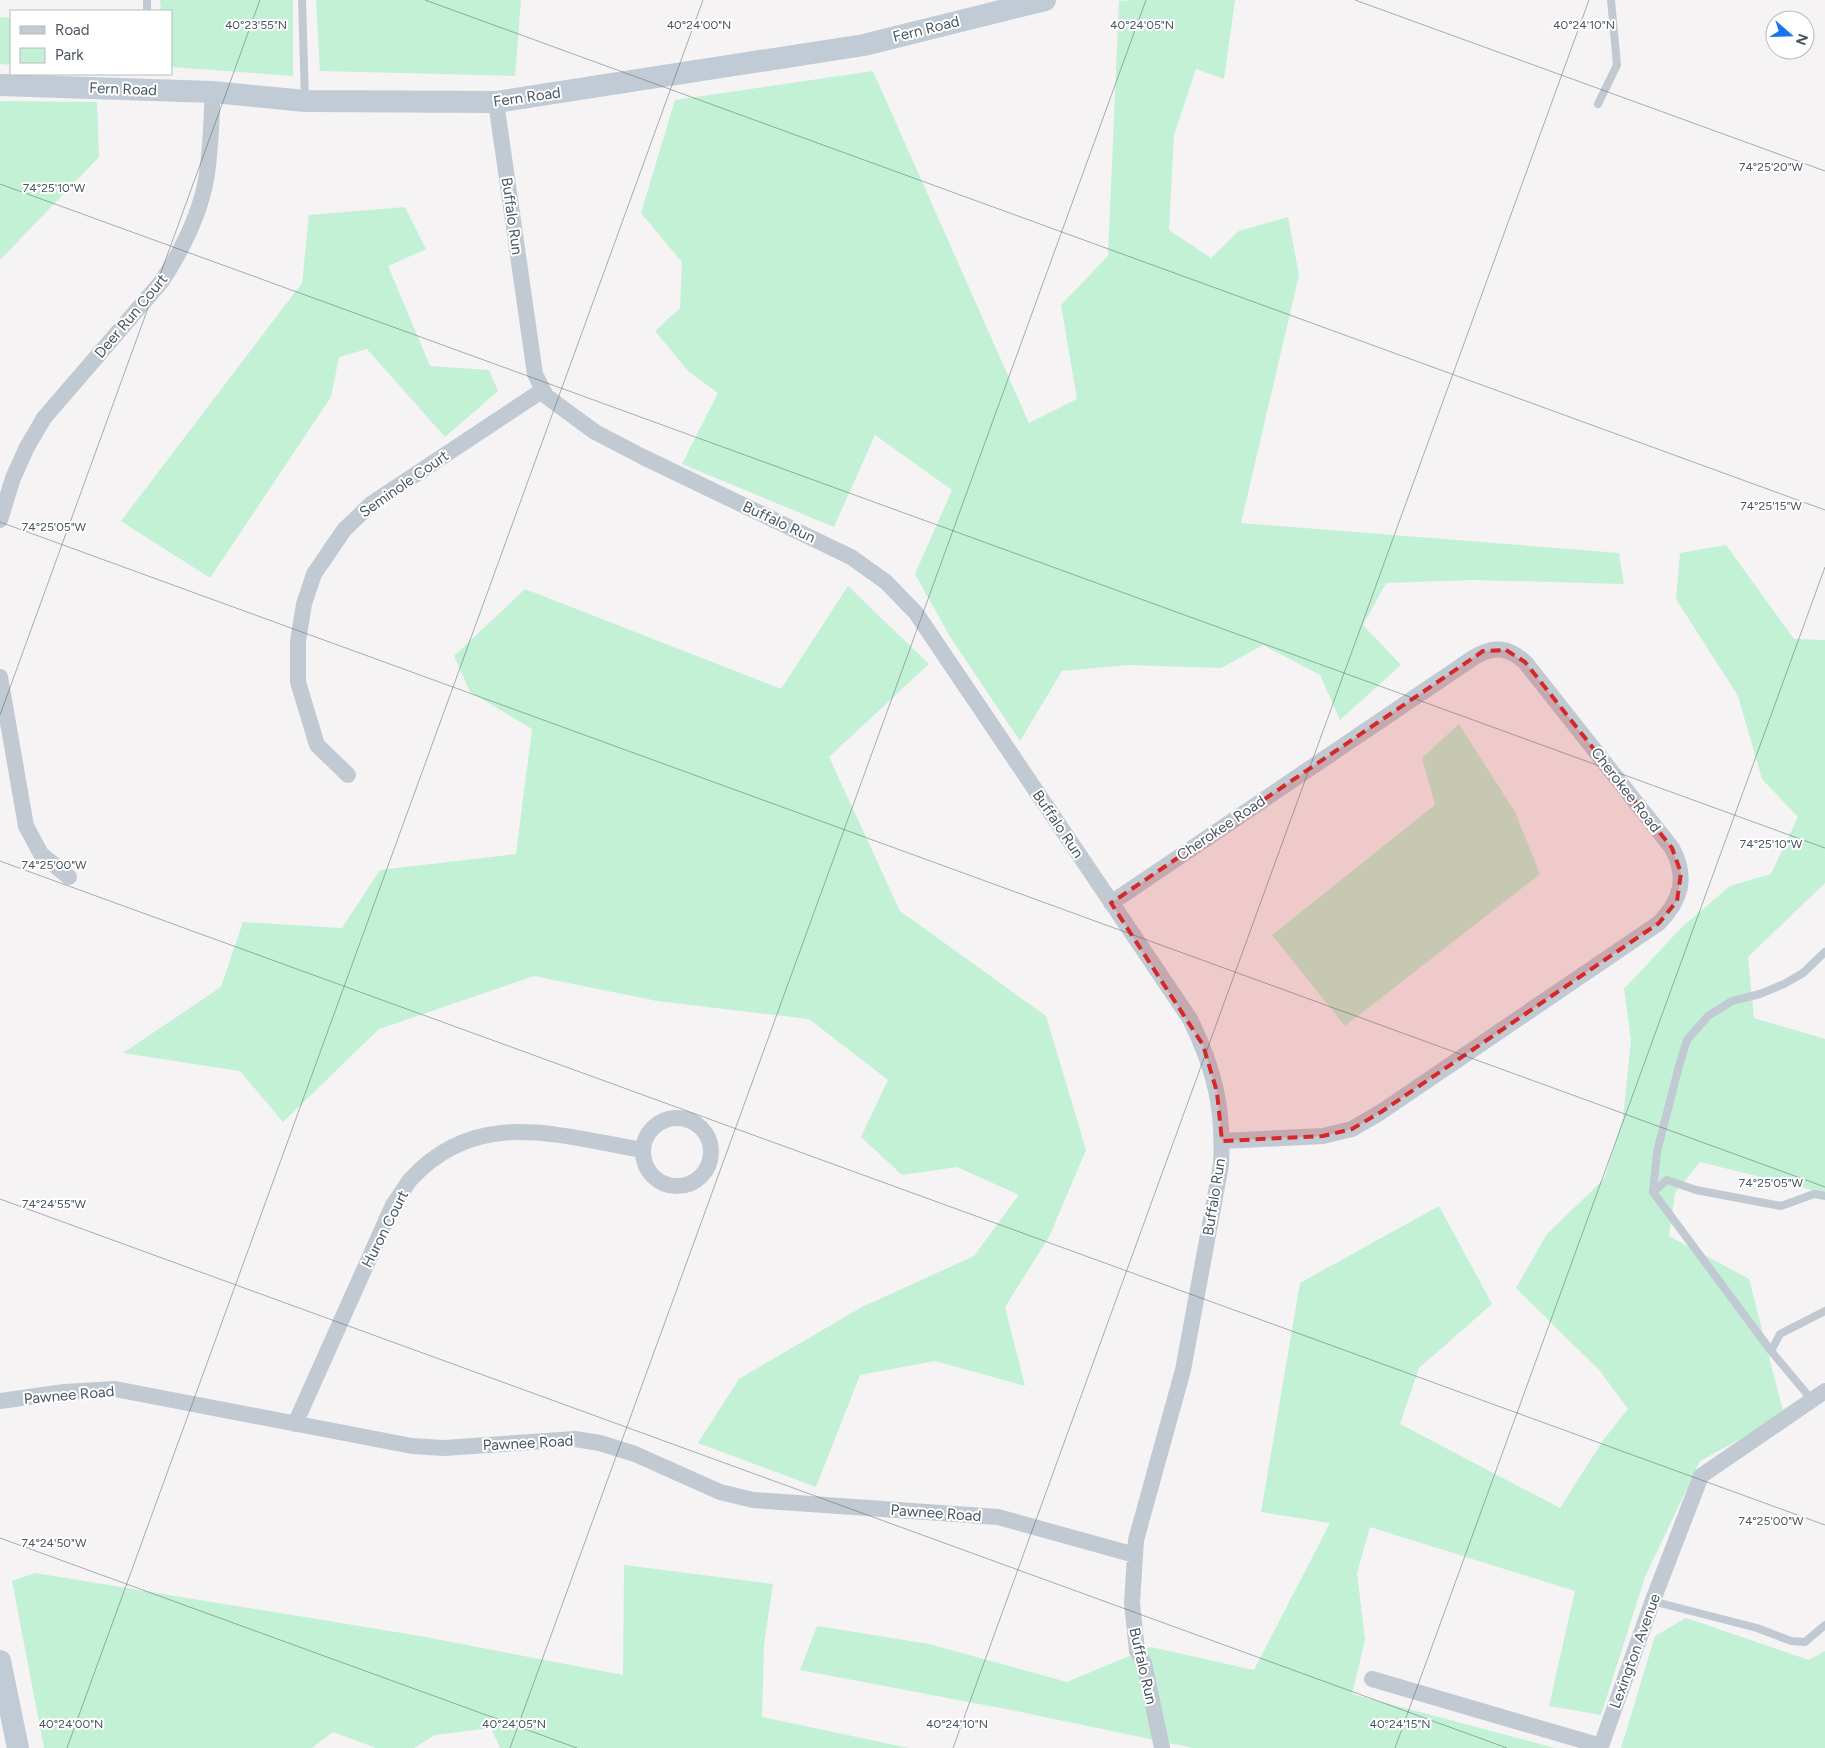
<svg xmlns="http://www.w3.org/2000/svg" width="1825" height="1748" font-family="Figtree,sans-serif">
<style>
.green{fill:#c3f1d5}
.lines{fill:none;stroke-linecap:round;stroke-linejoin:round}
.lane{stroke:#c1cad2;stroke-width:8}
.street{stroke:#c1cad2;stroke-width:16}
.secondary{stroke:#c1cbd6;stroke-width:22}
.marked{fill:#d62828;fill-opacity:0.2;stroke:#d62828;stroke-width:4;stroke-dasharray:10 6;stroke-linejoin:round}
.ticks{fill:none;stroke:#4a5661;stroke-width:1;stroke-opacity:0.45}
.labels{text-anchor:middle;stroke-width:4;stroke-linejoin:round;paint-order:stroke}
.street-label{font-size:15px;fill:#4a5661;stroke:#fff}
.ticks-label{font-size:12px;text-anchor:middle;fill:#4a5661;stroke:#fff;stroke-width:4;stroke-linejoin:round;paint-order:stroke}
</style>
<rect width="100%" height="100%" fill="#f5f3f3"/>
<!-- green -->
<path class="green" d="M160 0H293V76L171 67V11H161Z
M316 0H521L515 76 320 71Z
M1135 0H1235L1224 79 1196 69 1174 135 1169 230 1211 258 1239 231 1288 217 1299 275 1241 523 1619 553 1624 584 1474 580 1386 583 1363 625 1401 665 1340 720 1320 675 1263 645 1221 668 1128 665 1062 671 1020 741 949 635 915 574 952 490 875 435 834 527 682 464 718 393 688 371 655 331 680 308 682 262 641 213 675 100 873 71 1029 423 1077 399 1061 305 1108 256 1119 1Z
M0 17 11 18V65L0 64Z
M0 101 97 102 99 157 0 260Z
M405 207 426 249 388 266 430 366 489 370 498 391 445 437 367 349 339 357 331 397 210 578 121 521 302 283 309 215Z
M1726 545 1794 639 1825 640V883L1748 957 1754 1018 1825 1039V1193L1700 1162 1675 1193 1669 1236 1749 1279 1784 1415 1700 1461 1645 1577 1601 1715 1549 1706 1575 1591 1370 1527 1357 1573 1365 1640 1352 1694 1555 1748H1193L1011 1710 800 1670 817 1626 929 1644 1067 1682 1151 1647 1254 1670 1330 1523 1261 1512 1300 1283 1439 1206 1492 1304 1419 1368 1400 1424 1560 1508 1604 1439 1628 1409 1600 1371 1516 1288 1547 1234 1604 1179 1623 1118 1631 1040 1624 989 1682 927 1730 886 1771 874 1798 817 1762 779 1738 696 1676 599 1680 553Z
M848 586 929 664 829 757 900 911 1046 1016 1086 1150 1049 1237 1005 1307 1025 1386 935 1361 860 1375 816 1487 698 1443 739 1379 862 1307 974 1256 1019 1195 957 1167 902 1175 861 1137 888 1080 809 1019 657 1001 534 976 379 1029 283 1122 240 1071 123 1053 221 987 243 922 342 928 380 870 516 854 532 729 470 692 454 656 525 589 781 689Z
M1459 724 1515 812 1540 874 1345 1026 1272 935 1435 805 1422 758Z
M624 1565 773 1584 764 1645 762 1717 909 1748H500L491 1728 435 1735 414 1748H376L333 1732 312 1748H44L12 1581 35 1573 420 1636 623 1675Z
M1686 1618 1809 1660 1825 1651V1748H1621L1655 1636Z"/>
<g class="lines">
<!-- lane -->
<path class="lane" d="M147 0V11
M302 0 305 99
M1598 104 1617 65 1611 0
M1653 1192 1657 1152 1679 1066 1687 1040 1708 1016 1732 1001 1760 994 1784 984 1803 973 1825 952
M1771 1351 1653 1192 1667 1180 1696 1190 1781 1206 1814 1194 1825 1196
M1812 1400 1771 1351 1780 1334 1825 1311
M1652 1601 1757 1628 1791 1641 1805 1642 1825 1625"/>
<!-- street -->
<path class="street" d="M496 102 535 374 546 396 595 432 643 457 851 557 886 582 916 613 1190 1019C1215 1070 1224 1109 1221 1165L1183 1370 1136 1540 1132 1603 1137 1651 1144 1663 1162 1748
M0 520 13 478 27 447 44 418 162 281C182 250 199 217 206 180 211 151 211 122 213 92
M0 677 26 826 41 854 69 877
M348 775 317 745 298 682V641L304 604 314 574 344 530 371 504 543 390
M1111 903 1473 658C1493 645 1508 647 1525 662L1672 848C1688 878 1681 900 1659 923L1381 1112 1352 1129 1323 1136 1222 1141
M643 1152a34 34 0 1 1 68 0a34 34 0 1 1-68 0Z
M0 1401 64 1392 115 1389 412 1446 444 1448 575 1439 600 1443 635 1454 720 1492 753 1500 998 1517 1135 1555
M295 1424 393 1205C399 1197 404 1188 410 1180 477 1106 558 1136 643 1150
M1372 1679 1601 1746 1653 1600 1701 1476 1825 1391"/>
<!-- secondary -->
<path class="secondary" d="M0 85 213 92 305 101 496 102 864 45 1045 0
M0 1661 18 1748"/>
</g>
<!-- marked area -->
<path class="marked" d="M1506 650 1525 662 1672 848 1681 873 1677 901 1659 923 1381 1112 1352 1129 1323 1136 1222 1141 1217 1092 1203 1045 1111 903 1473 658 1483 651Z"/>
<!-- ticks -->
<path class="ticks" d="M425 0 1825 510M1355 0 1825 171M0 184 1825 848M0 522 1825 1187M0 715 260 0M0 861 1825 1525M0 1199 1507 1748M0 1538 577 1748M67 1748 703 0M510 1748 1146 0M953 1748 1589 0M1395 1748 1825 567"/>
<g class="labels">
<!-- street labels -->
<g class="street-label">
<text transform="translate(926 29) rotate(-14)" y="5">Fern Road</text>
<text transform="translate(123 89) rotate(2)" y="5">Fern Road</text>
<text transform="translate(527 97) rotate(-8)" y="5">Fern Road</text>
<text transform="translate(512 216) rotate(82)" y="5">Buffalo Run</text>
<text transform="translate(131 316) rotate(-50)" y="5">Deer Run Court</text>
<text transform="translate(404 484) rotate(-35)" y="5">Seminole Court</text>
<text transform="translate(779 522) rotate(25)" y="5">Buffalo Run</text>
<text transform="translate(1626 790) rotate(52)" y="5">Cherokee Road</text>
<text transform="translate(1058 824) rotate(56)" y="5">Buffalo Run</text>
<text transform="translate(1221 828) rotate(-34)" y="5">Cherokee Road</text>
<text transform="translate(1214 1197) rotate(-81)" y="5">Buffalo Run</text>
<text transform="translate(385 1229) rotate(-63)" y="5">Huron Court</text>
<text transform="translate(69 1395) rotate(-5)" y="5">Pawnee Road</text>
<text transform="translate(528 1443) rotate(-3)" y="5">Pawnee Road</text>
<text transform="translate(936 1513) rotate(4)" y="5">Pawnee Road</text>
<text transform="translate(1635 1651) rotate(-70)" y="5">Lexington Avenue</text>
<text transform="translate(1143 1666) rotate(77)" y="5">Buffalo Run</text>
</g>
</g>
<g class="ticks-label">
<text x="699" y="29">40°24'00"N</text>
<text x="1142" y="29">40°24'05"N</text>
<text x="1584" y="29">40°24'10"N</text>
<text x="256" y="29">40°23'55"N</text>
<text x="1771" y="171">74°25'20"W</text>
<text x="54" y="192">74°25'10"W</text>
<text x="1771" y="510">74°25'15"W</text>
<text x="54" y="531">74°25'05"W</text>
<text x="1771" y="848">74°25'10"W</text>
<text x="54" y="869">74°25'00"W</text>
<text x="1771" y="1187">74°25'05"W</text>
<text x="54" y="1208">74°24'55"W</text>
<text x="1771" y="1525">74°25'00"W</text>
<text x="54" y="1547">74°24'50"W</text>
<text x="71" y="1728">40°24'00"N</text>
<text x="514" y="1728">40°24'05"N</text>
<text x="957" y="1728">40°24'10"N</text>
<text x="1400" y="1728">40°24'15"N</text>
</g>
<!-- legend -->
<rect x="10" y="10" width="162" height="65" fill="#ffffff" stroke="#b7bbc0"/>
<rect x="20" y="26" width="25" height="8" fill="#c1cbd6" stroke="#b7bbc0"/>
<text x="55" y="35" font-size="15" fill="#4a5661">Road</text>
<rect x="20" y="48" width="25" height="15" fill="#c3f1d5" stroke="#b7bbc0"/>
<text x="55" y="60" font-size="15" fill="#4a5661">Park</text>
<!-- north arrow -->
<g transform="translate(1790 35) rotate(110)"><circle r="24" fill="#ffffff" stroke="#b7bbc0"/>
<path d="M0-4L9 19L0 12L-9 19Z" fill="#1a73e8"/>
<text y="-8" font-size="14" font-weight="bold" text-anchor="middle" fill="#4a5661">N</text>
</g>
</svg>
